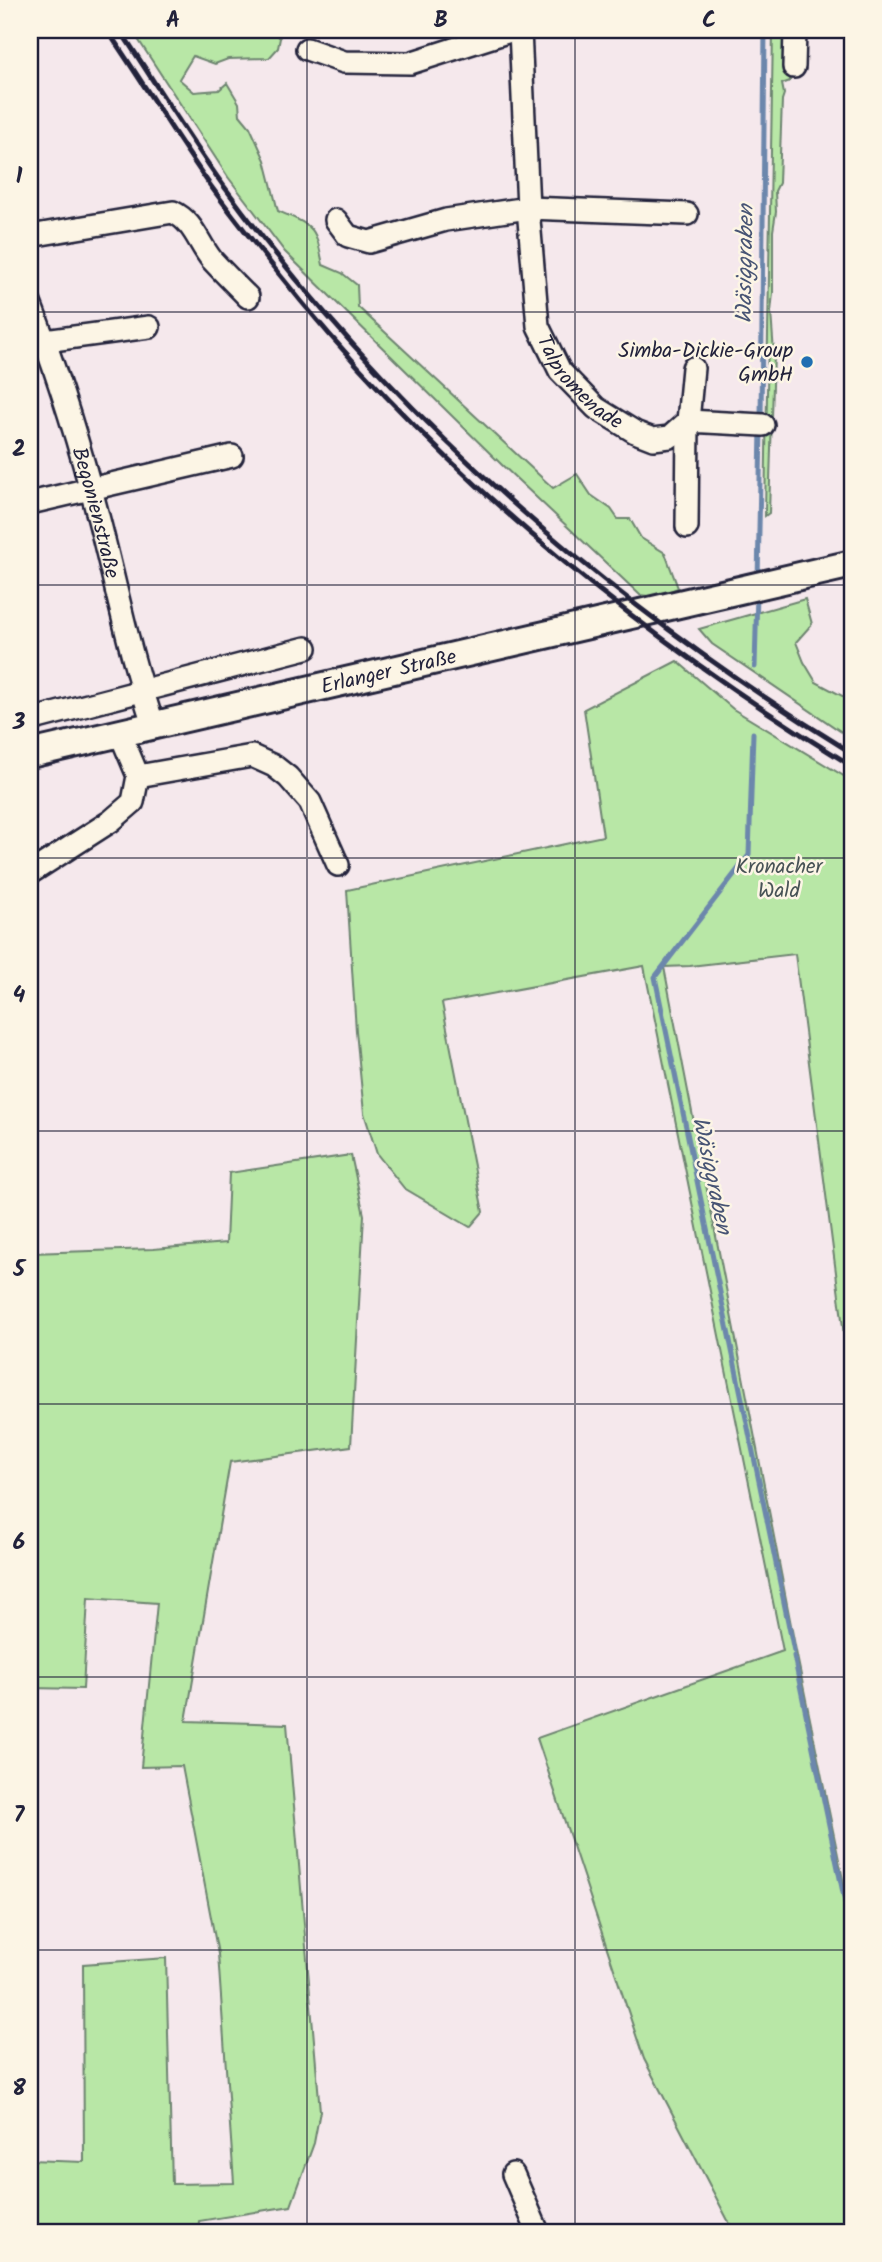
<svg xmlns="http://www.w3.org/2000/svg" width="882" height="2262" font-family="Kalam,sans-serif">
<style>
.green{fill:#b8e7a6;stroke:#6d8470;stroke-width:2}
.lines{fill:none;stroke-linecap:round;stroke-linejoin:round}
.stream{stroke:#6c87ac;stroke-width:5}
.minor-casing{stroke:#22223b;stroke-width:26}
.major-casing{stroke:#22223b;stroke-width:32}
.minor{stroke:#fcf5e5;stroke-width:21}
.major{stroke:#fcf5e5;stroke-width:26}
.rail{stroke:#22223b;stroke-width:5}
.grid{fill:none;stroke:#22223b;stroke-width:2;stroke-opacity:0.55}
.poi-dot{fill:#1f6fb2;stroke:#fcf5e5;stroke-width:2.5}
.labels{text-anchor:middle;stroke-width:5;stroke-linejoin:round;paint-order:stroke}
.poi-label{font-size:21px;fill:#22223b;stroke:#fcf5e5;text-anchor:end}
.street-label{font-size:21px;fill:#22223b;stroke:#fcf5e5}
.park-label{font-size:21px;fill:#485356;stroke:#fcf5e5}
.water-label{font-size:23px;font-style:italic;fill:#475474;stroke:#fcf5e5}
.neatline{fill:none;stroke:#22223b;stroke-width:2.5}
.grid-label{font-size:23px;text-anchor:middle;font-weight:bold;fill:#22223b}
</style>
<rect width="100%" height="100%" fill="#f5e8ec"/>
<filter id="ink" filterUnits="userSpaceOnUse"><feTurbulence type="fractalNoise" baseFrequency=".0143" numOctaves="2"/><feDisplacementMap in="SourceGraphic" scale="14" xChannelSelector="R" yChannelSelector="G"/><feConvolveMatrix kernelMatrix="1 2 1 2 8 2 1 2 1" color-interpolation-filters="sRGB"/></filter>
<g filter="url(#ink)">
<!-- green -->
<path class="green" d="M132 30H204L213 38 239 39 272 30 280 38 278 48 269 58 228 59 215 64 193 56 179 79 194 92 219 90 227 83 239 103 240 115 250 127 265 160 278 211C315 227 315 225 323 265L342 273 357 285 358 307 553 488 577 474 591 495 611 509 618 519H630L641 538 665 553 678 588 655 597 640 595 502 465 285 252 228 177Z
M773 30H791L790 81 782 84 784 94 782 100 779 183 775 191 776 212 773 231V293L771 312 774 353 769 513 765 516Z
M805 599 812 624 796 642 804 662 816 682 852 701V739L712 644 699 629Z
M677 661 733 709 852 781V1397L795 954 690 966 664 967 797 1656 852 1923V2232H734L644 2059 537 1738 783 1651 644 966 442 1003 483 1212 470 1227 404 1188 377 1154 364 1113 356 1031 347 890 603 836 584 709Z
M351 1155 364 1215 351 1446 230 1462 186 1721 287 1724 320 2111 314 2143 291 2206 199 2221 198 2232H30V2160L84 2162 83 1964 166 1958 172 2184 234 2183 218 1954 182 1766 141 1767 157 1603 88 1598 83 1689 30 1688V1253L153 1249 226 1243 229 1173Z"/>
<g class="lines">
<!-- stream -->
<path class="stream" d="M761 419 765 30
M758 580 761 428
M755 667 757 593
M753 733 749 855 655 977 794 1651
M794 1656 852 1936"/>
<!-- minor casing -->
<g class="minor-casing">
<g id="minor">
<path id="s1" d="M520 30 528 208 538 326 560 371 596 408 635 432 653 439 670 437 688 421 693 368"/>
<path d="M307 49 344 62 410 63 513 30"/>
<path d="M794 67 795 30"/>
<path d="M336 220 348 236 369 242 446 220 528 208 687 214"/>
<path d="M30 236 173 212C194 222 198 243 212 260 224 273 236 285 248 297"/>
<path id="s2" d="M30 303C54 364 74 427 91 490 113 568 127 649 154 726"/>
<path d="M45 341 149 327"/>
<path d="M30 503 232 456"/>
<path d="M687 527 688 421 763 425"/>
<path d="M30 720 306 648"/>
<path d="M138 776 252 756 274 766 288 777 310 802 338 865"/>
<path d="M30 873 111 821 133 802 138 776 120 733"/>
<path d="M513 2174 538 2232"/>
</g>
</g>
<!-- major casing -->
<g class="major-casing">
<g id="major">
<path id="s3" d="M30 754 852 564"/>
</g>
</g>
<!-- minor -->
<use href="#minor" class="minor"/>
<!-- major -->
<use href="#major" class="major"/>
<!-- rail -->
<path class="rail" d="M107 30C142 81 174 134 210 185 231 214 253 241 275 269 435 471 633 632 852 766
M120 30C154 81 187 135 223 185 391 415 609 605 852 753"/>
</g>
</g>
<!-- grid -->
<path class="grid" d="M307 30V2232M575 30V2232M30 312H852M30 585H852M30 858H852M30 1131H852M30 1404H852M30 1677H852M30 1950H852"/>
<!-- markers -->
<circle class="poi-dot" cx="807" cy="362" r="7"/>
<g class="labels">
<!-- poi labels -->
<g class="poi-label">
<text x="793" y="357">Simba-Dickie-Group<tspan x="793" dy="24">GmbH</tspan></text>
</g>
<!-- street labels -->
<g class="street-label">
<text dy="7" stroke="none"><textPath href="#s1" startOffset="368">Talpromenade</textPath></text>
<text dy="7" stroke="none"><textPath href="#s2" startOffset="220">Begonienstraße</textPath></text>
<text dy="7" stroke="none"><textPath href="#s3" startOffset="368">Erlanger Straße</textPath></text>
</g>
<!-- park labels -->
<g class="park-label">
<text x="779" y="873">Kronacher<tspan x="779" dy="24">Wald</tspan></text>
</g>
<!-- water labels -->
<g class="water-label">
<text transform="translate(744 264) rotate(-89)" y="8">Wäsiggraben</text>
<text transform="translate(713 1175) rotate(78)" y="8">Wäsiggraben</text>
</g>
</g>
<!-- margin -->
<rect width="882" height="2262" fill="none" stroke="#fcf5e5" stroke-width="77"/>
<rect x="38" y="38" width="806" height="2186" class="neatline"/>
<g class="grid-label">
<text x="173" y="27">A</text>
<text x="441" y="27">B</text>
<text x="709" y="27">C</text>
<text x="19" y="183">1</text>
<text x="19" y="456">2</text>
<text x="19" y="729">3</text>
<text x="19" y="1002">4</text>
<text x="19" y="1276">5</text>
<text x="19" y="1549">6</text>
<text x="19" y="1822">7</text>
<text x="19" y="2095">8</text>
</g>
</svg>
